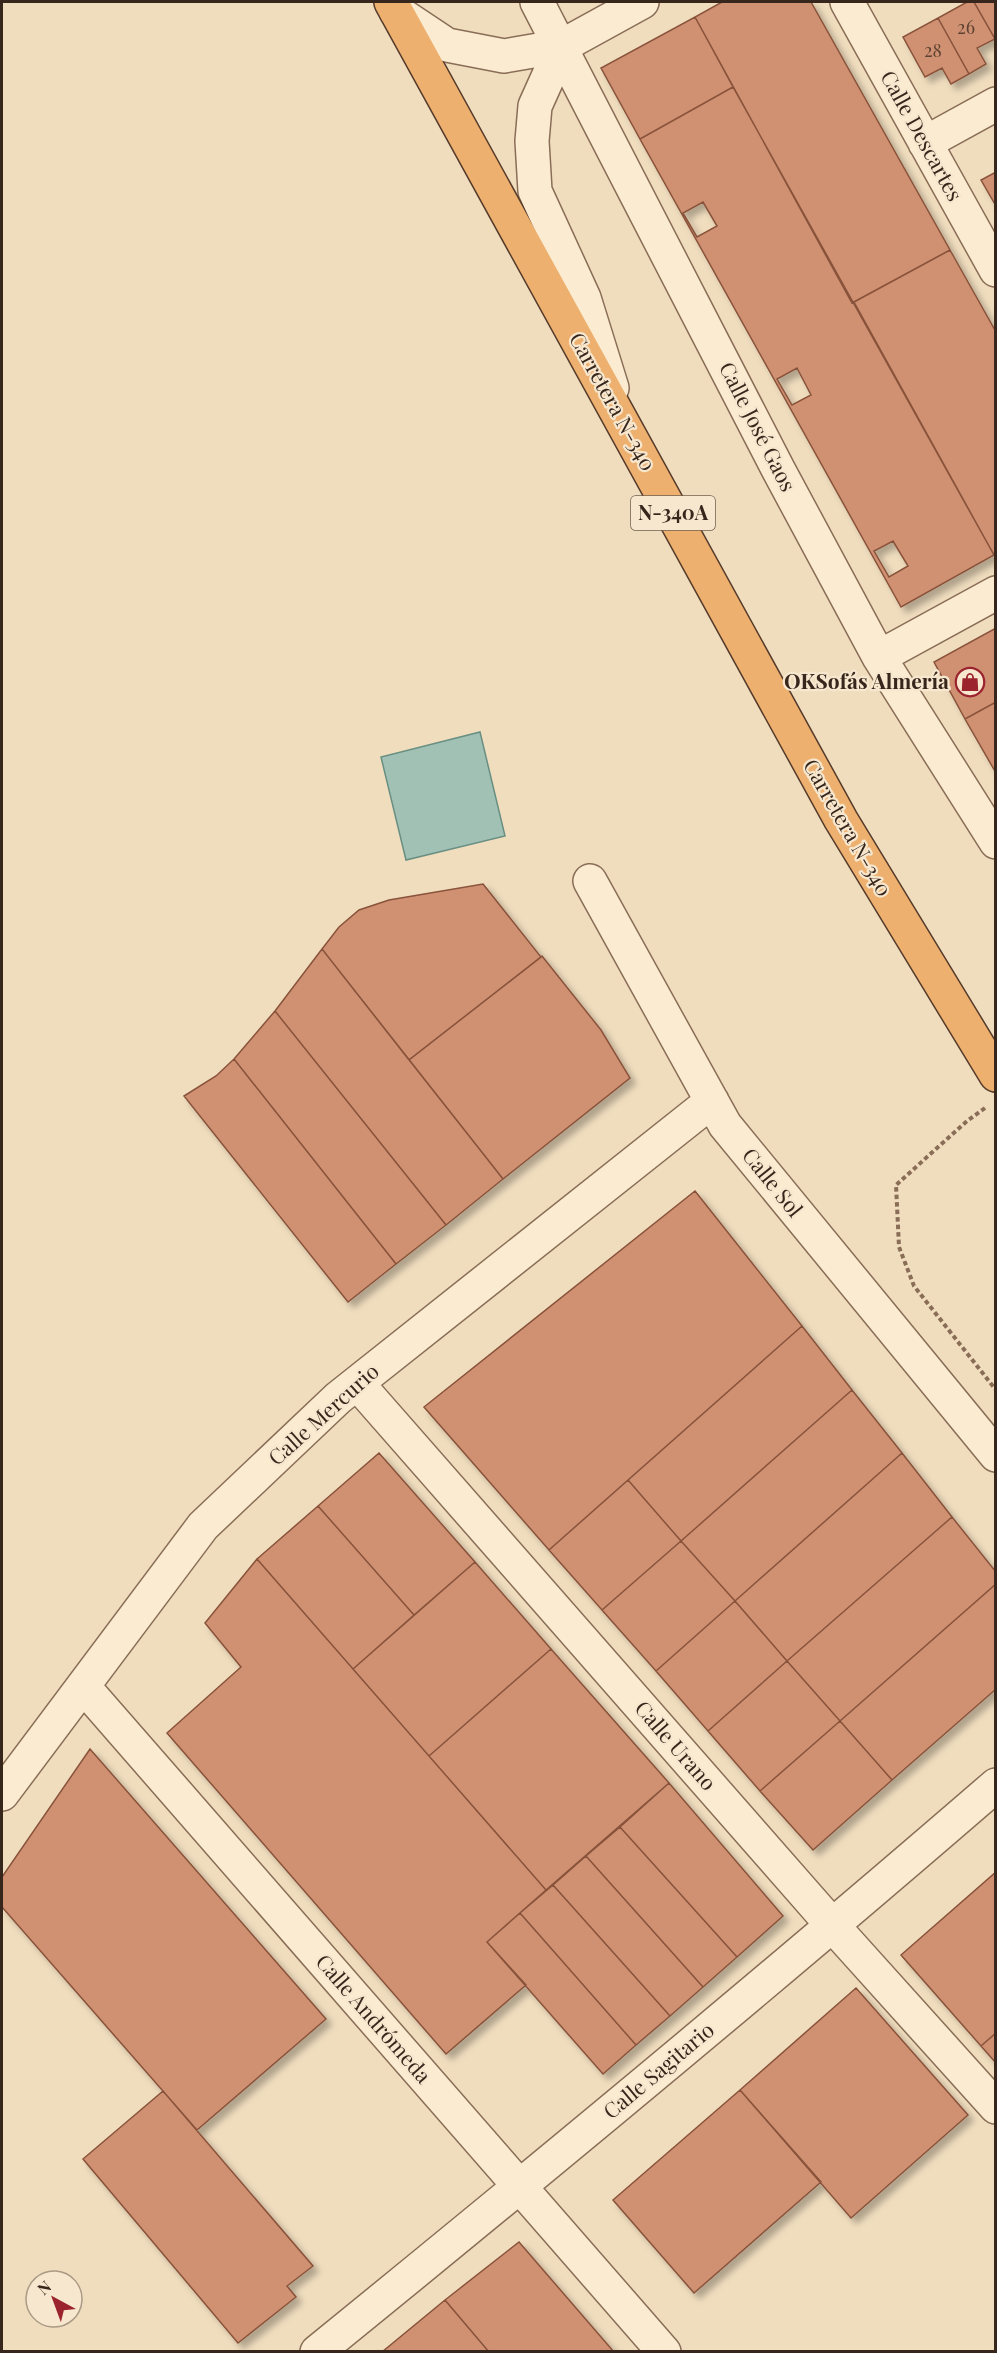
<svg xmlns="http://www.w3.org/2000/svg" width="997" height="2353" font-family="'Playfair Display',serif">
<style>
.water{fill:#a2c1b5;stroke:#698f82;stroke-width:1.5}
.building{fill:#d09172;stroke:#89533b;stroke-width:1.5;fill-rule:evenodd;filter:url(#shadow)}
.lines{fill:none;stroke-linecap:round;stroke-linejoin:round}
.minor-casing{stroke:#896d56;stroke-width:36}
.tertiary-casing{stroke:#896d56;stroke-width:36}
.trunk-casing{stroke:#563b2b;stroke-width:36}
.path{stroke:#896d56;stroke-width:4;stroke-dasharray:4.5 3;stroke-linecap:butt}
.minor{stroke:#faebd1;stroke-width:33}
.tertiary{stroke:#faebd1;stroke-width:33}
.trunk{stroke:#edb06e;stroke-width:33}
.labels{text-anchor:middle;stroke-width:4.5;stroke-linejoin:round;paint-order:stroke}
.number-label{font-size:18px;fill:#5d4131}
.shield{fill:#f7e7ce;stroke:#716051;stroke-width:1.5}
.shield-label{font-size:20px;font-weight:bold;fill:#37261b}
.street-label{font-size:21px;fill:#37261b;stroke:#f7e7ce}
.poi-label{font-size:21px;font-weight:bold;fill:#37261b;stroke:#f7e7ce;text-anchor:end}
</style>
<defs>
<filter id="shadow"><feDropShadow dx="5.5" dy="5.5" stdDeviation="3" flood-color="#0004"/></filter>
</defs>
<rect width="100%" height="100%" fill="#f0ddbe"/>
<!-- water -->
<path class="water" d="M480 732 505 836 406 860 381 757Z"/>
<!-- building -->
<path class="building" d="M722 2H811L950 250 852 303 695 17Z
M967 2H974L995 39 977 48 986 64 969 74 938 18Z
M974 2H996V38L995 39Z
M695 17 733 87 640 139 601 68Z
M938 18 969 74 951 84 942 68 925 77 903 37Z
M733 87 994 555 901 607 640 139ZM703 202 717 226 697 237 683 213ZM797 368 811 395 792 405 777 379ZM893 541 908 566 889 577 874 551Z
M996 172V206L981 180Z
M950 250 996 332V554L994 555 854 302Z
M996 628V702L965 719 934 662Z
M996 702V773L965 719Z
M483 884 541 957 409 1060 322 949 339 927 359 910 389 900Z
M322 949 503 1179 446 1225 275 1011Z
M542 956 601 1030 630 1078 503 1179 409 1060Z
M275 1011 446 1225 396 1264 234 1059Z
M234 1059 396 1264 348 1302 184 1096 216 1076Z
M695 1191 802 1326 549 1550 424 1407Z
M802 1326 852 1390 681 1541 628 1480Z
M852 1390 902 1453 735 1601 681 1541Z
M379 1453 475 1562 414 1615 318 1506Z
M902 1453 952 1517 787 1661 735 1601Z
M628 1480 681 1541 602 1610 549 1550Z
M318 1506 414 1615 353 1669 257 1559Z
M952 1517 996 1572V1584L840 1721 787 1661Z
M681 1541 735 1601 656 1671 602 1610Z
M257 1559 546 1890 487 1942 526 1985 446 2054 167 1733 241 1667 205 1623Z
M475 1562 551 1649 429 1756 353 1669Z
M996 1584V1689L892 1780 840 1721Z
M735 1601 787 1661 708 1731 656 1671Z
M551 1649 669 1783 546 1890 429 1756Z
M787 1661 840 1721 760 1791 708 1731Z
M840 1721 892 1780 813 1850 760 1791Z
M90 1749 326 2019 197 2130 2 1907V1877Z
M669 1783 783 1916 737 1957 620 1827Z
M620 1827 737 1957 703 1987 586 1856Z
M586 1856 703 1987 670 2016 553 1885Z
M996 1872V2033L981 2046 901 1955Z
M553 1885 670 2016 636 2045 520 1913Z
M520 1913 636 2045 603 2074 487 1942Z
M856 1988 968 2115 851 2218 740 2090Z
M996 2033V2063L981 2046Z
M740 2090 821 2182 694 2293 613 2200Z
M163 2091 313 2266 287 2286 296 2297 238 2343 83 2159Z
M519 2242 614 2352H489L445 2300Z
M445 2300 489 2352H382Z"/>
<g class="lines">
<!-- minor casing -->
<g class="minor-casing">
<path id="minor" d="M537 2 778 469 879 657 996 842
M847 2 996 270
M925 143 996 104
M879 657 996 593
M590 881 725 1125 996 1455
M357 1383 833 1926 996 2107
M83 1686 664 2352
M2 1794 203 1526 338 1398 712 1101
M317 2352C546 2166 773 1978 996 1785"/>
</g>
<!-- tertiary casing -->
<g class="tertiary-casing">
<path id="tertiary" d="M396 11 447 45 504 56 562 46 642 2
M562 46 535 106 532 141 535 191 584 298 612 388"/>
</g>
<!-- trunk casing -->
<g class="trunk-casing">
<path id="trunk" d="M391 2 841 820 996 1075"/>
</g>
<!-- path -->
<path class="path" d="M985 1108 967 1121 896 1185 899 1247 914 1286 996 1390"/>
<!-- minor -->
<use href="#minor" class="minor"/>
<!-- tertiary -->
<use href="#tertiary" class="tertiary"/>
<!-- trunk -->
<use href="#trunk" class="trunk"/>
</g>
<!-- icons -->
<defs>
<g id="shop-ring" transform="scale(1.5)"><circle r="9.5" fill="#f7e7ce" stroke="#9a232e" stroke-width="1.5"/><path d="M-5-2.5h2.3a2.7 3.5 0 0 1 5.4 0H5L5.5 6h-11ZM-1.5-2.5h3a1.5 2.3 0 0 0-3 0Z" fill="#9a232e"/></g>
</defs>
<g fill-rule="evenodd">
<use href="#shop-ring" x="970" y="682"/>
</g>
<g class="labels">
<!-- number labels -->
<g class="number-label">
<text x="966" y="34">26</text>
<text x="933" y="57">28</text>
</g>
<!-- shield labels -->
<rect class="shield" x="631" y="496" width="84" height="34" rx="4.5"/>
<g class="shield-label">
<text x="673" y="520">N-340A</text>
</g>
<!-- street labels -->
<g class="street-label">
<text transform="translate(921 136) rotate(61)" y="7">Calle Descartes</text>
<text transform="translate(612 402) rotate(61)" y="7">Carretera N-340</text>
<text transform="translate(757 427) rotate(63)" y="7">Calle José Gaos</text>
<text transform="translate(847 828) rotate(60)" y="7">Carretera N-340</text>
<text transform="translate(772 1183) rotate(51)" y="7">Calle Sol</text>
<text transform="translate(324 1415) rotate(-42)" y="7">Calle Mercurio</text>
<text transform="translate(675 1746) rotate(49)" y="7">Calle Urano</text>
<text transform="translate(373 2019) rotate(49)" y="7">Calle Andrómeda</text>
<text transform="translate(659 2071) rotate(-40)" y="7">Calle Sagitario</text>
</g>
<!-- poi labels -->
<g class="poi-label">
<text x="949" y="689">OKSofás Almería</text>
</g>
</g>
<!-- border -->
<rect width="997" height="2353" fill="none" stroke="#37261b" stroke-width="6"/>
<!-- north arrow -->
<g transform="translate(54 2299) rotate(319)"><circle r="28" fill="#f7e7ce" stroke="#aa9a86" stroke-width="1.5"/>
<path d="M0-4.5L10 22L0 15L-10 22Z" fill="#9a232e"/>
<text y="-9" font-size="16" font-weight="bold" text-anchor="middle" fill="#37261b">N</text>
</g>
</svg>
